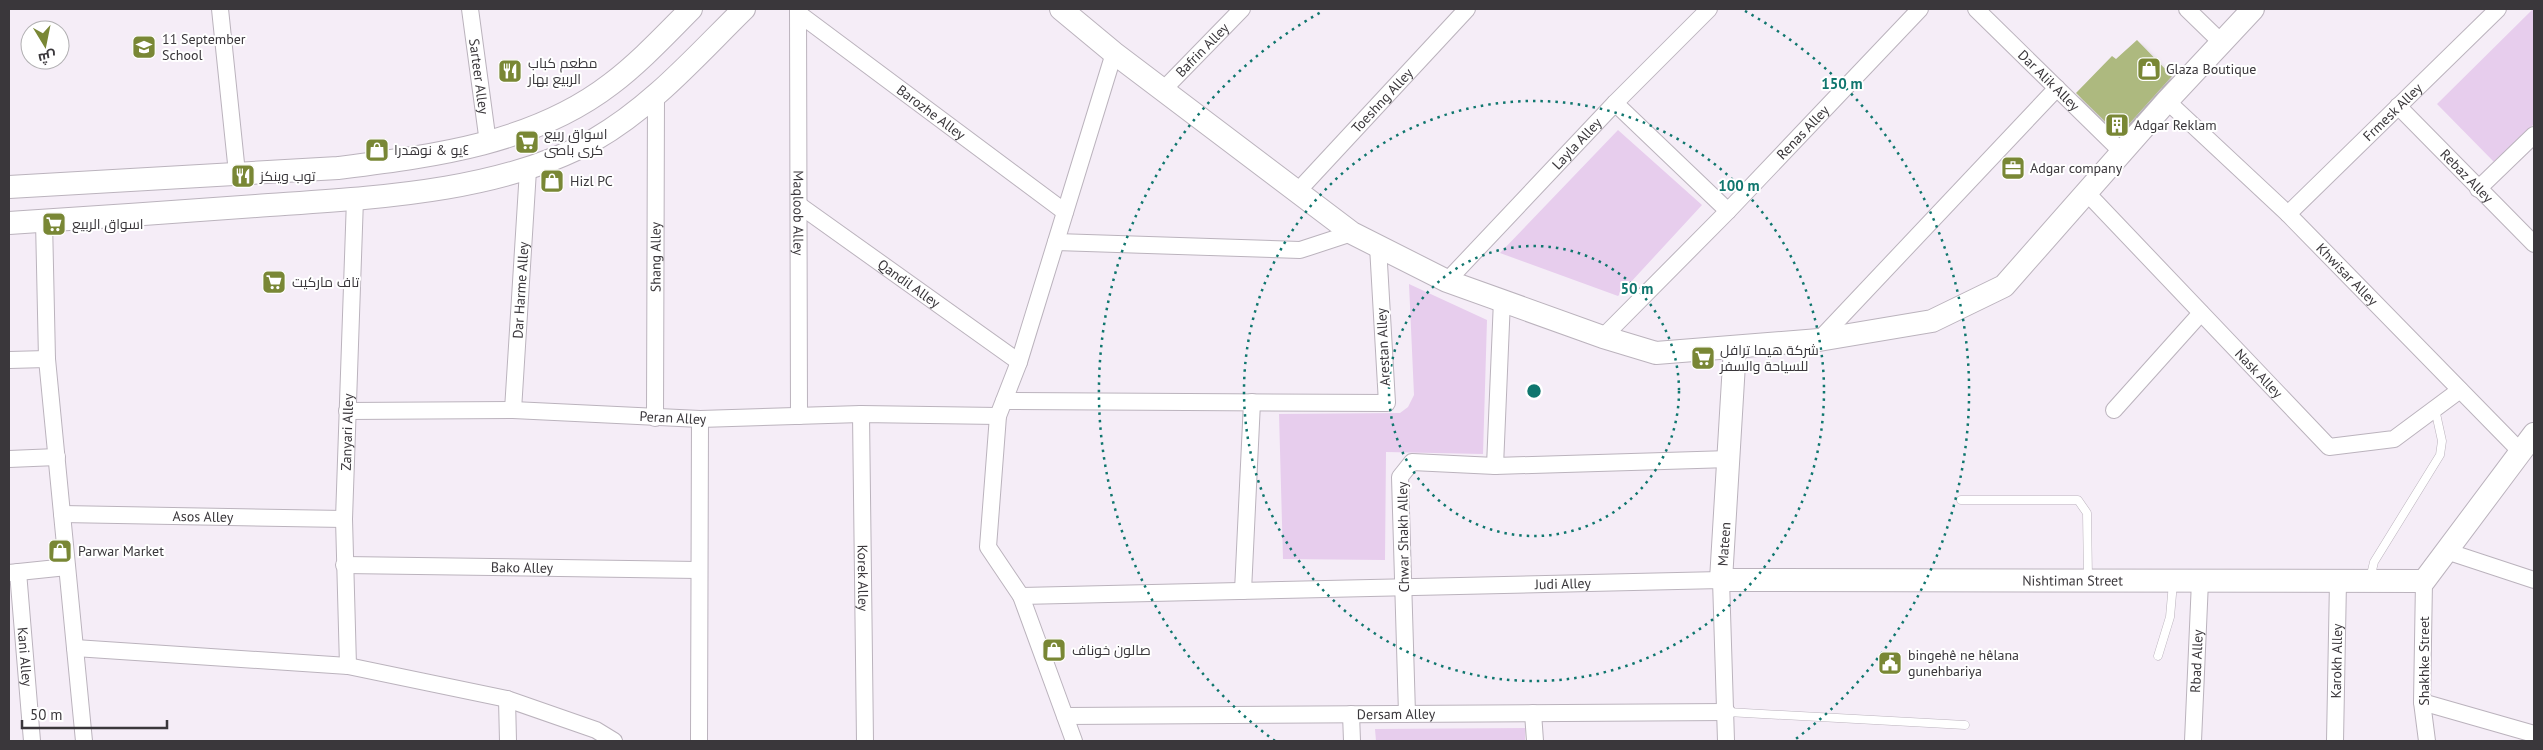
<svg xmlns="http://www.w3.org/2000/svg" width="2543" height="750" font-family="'PT Sans',Cairo,sans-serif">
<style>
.green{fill:#e7cded}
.building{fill:#adb97f;filter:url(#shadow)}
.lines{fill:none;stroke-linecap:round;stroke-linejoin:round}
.lane-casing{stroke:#bbb3bd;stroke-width:9}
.street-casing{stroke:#bbb3bd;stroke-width:18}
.secondary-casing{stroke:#bbb3bd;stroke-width:24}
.lane{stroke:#fff;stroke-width:8}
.street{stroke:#fff;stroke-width:16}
.secondary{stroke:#fff;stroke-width:22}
.ring{fill:none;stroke:#0f766e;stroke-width:2.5;stroke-dasharray:2.5 5}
.labels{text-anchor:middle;stroke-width:4;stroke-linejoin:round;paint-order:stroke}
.poi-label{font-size:14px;fill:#3a373b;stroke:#fff;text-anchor:start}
.street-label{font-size:14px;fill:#3a373b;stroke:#fff}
.centre{fill:#0f766e;stroke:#fff;stroke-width:2.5}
.ring-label{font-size:15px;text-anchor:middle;font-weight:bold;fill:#0f766e;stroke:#fff;stroke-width:4;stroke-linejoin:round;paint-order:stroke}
</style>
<defs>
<filter id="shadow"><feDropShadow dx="3" dy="5.5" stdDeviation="2.5" flood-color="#0004"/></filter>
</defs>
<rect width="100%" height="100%" fill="#f5edf7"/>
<!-- green -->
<path class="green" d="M2533 9 2534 124 2495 163 2437 104Z
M1618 130 1702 205 1618 296 1500 253Z
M1409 284 1487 320 1483 454 1386 452 1385 560 1283 559 1279 414 1400 413 1408 407 1414 395Z
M1525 728V741H1376L1375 729Z"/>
<!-- building -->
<path class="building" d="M2137 40 2172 76 2119 135 2076 93 2112 56 2116 59Z"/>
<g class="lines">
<!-- lane casing -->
<g class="lane-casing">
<path id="lane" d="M1961 500H2078L2087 513 2088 578
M2370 579 2374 562 2440 455 2442 441 2435 409
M2158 656 2170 617 2173 583
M1727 712 1965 725"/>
</g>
<!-- street casing -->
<g class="street-casing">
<g id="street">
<path d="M220 9 237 173"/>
<path id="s1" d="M470 9 488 143"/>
<path id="s2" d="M798 9 799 416"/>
<path id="s3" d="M1976 9 2122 152"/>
<path d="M2187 9 2221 42"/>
<path id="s4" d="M798 13 1065 212"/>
<path id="s5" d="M1163 90 1242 9"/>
<path id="s6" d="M2167 101 2288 214 2521 452"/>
<path d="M1615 103 1728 211"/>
<path id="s7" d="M2398 106 2534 244"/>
<path d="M2478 189 2534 135"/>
<path id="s8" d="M1297 192 1467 9"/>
<path id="s9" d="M2087 193 2329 447 2394 439 2460 390"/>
<path id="s10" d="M799 205 1019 362"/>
<path id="s11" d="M2288 214 2498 9"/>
<path d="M44 221 47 359 84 741"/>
<path d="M1056 242 1300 250 1352 233"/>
<path id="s12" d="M1447 281 1615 103 1709 9"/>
<path id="s13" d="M1603 337 1728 211 1920 9"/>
<path d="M1819 340 2057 88"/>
<path d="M9 360 47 359"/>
<path d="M1004 401 1387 403 1378 246"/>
<path id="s14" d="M513 410 528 170"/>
<path d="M2114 410 2201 313"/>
<path id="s15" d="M347 411 513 410 700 419 861 414 998 416"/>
<path id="s16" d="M861 414 865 741"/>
<path id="s17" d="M655 418 656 95"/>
<path d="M9 459 57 457"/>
<path d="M1495 466 1502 300"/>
<path id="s18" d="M62 514 344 519"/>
<path d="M2446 551 2534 580"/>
<path id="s19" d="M344 565 698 570"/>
<path id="s20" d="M18 572 32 741"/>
<path d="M9 573 67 567"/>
<path d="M2424 581 2422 702 2427 741"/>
<path d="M1243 591 1252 402"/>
<path id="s21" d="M1021 596 1721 580 1726 741"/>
<path d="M75 648 348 666 507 699 596 730 614 741"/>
<path id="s22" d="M348 666 344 519 355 199"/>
<path d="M507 699 508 741"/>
<path d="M2422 702 2534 734"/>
<path d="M1533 713 1535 741"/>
<path d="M1351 714 1352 741"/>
<path d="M1407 714 1400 477 1412 462 1495 466 1730 459"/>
<path id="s23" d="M1065 716 1727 712"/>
<path d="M699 741 700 419"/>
<path d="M1074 741 1021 596 988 547 998 416 1019 362 1114 53"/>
<path id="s24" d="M2193 741 2200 581"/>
<path id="s25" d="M2335 741 2338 581"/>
</g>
</g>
<!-- secondary casing -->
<g class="secondary-casing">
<g id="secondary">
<path d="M1061 9 1114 53 1352 233 1447 281 1603 337 1656 353 1819 340 1932 321 2004 286 2167 101 2253 9"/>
<path d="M9 187 338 168C433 156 533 144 611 84 640 62 665 35 691 9"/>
<path d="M9 223C91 218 174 212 256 206 366 198 497 194 594 140 652 107 697 55 744 9"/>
<path id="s26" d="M1735 347 1721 580 2424 581 2534 434"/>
</g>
</g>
<!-- lane -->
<use href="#lane" class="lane"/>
<!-- street -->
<use href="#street" class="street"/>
<!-- secondary -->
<use href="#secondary" class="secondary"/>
</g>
<!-- distance rings -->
<g class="ring">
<circle cx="1534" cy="391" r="145"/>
<circle cx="1534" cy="391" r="290"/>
<path d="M1275 741A435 435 0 0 1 1323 11M1745 11A435 435 0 0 1 1793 741"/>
</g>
<!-- icons -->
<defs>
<g id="school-square" transform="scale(1.25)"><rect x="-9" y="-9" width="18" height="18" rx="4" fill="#798735" stroke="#fff"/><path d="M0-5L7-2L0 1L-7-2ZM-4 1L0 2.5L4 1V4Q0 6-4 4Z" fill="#fff"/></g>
<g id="shop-square" transform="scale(1.25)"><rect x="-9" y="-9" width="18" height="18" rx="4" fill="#798735" stroke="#fff"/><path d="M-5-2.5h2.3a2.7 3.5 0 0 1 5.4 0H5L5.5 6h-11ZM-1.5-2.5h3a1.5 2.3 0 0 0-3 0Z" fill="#fff"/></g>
<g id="restaurant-square" transform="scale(1.25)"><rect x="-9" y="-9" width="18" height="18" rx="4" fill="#798735" stroke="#fff"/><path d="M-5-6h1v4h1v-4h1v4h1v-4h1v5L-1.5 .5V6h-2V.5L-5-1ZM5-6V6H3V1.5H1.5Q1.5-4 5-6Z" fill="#fff"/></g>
<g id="building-square" transform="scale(1.25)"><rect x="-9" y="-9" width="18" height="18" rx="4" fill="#798735" stroke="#fff"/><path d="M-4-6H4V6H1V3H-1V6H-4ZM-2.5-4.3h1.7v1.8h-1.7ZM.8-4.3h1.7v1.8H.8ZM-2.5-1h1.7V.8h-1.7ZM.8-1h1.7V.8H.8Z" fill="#fff"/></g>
<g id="supermarket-square" transform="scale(1.25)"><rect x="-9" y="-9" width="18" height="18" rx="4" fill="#798735" stroke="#fff"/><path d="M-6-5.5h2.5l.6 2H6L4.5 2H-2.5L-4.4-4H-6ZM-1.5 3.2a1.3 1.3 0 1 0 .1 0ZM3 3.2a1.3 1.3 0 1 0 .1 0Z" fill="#fff"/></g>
<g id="office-square" transform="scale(1.25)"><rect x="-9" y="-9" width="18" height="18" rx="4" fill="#798735" stroke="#fff"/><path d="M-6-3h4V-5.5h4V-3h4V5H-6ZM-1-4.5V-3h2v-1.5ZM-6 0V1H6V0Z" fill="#fff"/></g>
<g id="civic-square" transform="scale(1.25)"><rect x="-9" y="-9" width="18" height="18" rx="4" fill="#798735" stroke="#fff"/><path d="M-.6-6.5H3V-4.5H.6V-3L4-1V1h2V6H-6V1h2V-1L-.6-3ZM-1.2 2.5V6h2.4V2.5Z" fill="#fff"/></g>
</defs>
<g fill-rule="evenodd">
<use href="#school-square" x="144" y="47"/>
<use href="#shop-square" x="2149" y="69"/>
<use href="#restaurant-square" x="510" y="71"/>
<use href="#building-square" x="2117" y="125"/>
<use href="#supermarket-square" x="527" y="142"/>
<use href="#shop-square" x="377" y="150"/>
<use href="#office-square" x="2013" y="168"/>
<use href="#restaurant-square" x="243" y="176"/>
<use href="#shop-square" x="552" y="181"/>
<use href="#supermarket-square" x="54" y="224"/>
<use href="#supermarket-square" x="274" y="282"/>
<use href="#supermarket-square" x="1703" y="358"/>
<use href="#shop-square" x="60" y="551"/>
<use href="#shop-square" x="1054" y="650"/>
<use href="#civic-square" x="1890" y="663"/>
</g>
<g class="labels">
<!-- poi labels -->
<g class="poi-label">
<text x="162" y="44">11 September<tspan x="162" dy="16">School</tspan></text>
<text x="528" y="68">مطعم كباب<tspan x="528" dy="16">الربيع بهار</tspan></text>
<text x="2166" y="74">Glaza Boutique</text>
<text x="2134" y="130">Adgar Reklam</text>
<text x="544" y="139">اسواق ربيع<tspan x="544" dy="16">كرى باصى</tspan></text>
<text x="394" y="155">٤يو &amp; نوهدرا</text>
<text x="2030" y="173">Adgar company</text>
<text x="260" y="181">توب وينكز</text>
<text x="570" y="186">Hizl PC</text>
<text x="72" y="229">اسواق الربيع</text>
<text x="292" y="287">تاف ماركيت</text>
<text x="1720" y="355">شركة هيما ترافل<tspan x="1720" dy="16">للسياحة والسفر</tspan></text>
<text x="78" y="556">Parwar Market</text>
<text x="1072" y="655">صالون خوناف</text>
<text x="1908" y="660">bingehê ne hêlana<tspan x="1908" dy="16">gunehbariya</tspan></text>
</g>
<!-- street labels -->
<g class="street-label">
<text dy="5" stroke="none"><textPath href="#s5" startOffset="56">Bafrin Alley</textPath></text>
<text dy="5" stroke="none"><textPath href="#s1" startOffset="68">Sarteer Alley</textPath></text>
<text dy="5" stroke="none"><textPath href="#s3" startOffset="102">Dar Alik Alley</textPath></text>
<text dy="5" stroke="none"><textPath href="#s8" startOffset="125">Toeshng Alley</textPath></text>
<text dy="5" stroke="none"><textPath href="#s11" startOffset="146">Frmesk Alley</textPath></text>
<text dy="5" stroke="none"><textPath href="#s4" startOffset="166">Barozhe Alley</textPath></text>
<text dy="5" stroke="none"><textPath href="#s13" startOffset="286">Renas Alley</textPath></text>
<text dy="5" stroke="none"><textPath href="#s12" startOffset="189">Layla Alley</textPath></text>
<text dy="5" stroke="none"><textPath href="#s7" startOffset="98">Rebaz Alley</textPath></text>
<text dy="5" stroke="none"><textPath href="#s2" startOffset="204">Maqloob Alley</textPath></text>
<text dy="5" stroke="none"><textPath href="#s17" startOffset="161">Shang Alley</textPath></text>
<text dy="5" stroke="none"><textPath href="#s6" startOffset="250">Khwisar Alley</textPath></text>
<text dy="5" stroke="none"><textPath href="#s10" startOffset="135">Qandil Alley</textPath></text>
<text dy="5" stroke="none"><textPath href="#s14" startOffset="120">Dar Harme Alley</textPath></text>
<text transform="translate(1383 347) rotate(-93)" y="5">Arestan Alley</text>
<text dy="5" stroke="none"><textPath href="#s9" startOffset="249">Nask Alley</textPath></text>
<text dy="5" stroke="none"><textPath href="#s15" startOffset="326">Peran Alley</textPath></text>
<text dy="5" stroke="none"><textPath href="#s22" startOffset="234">Zanyari Alley</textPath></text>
<text dy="5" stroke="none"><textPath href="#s18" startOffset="141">Asos Alley</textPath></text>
<text transform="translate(1403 537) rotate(-91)" y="5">Chwar Shakh Alley</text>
<text transform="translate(1724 544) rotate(-86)" y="5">Mateen</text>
<text dy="5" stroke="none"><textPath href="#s19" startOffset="178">Bako Alley</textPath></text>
<text dy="5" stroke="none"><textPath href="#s16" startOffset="164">Korek Alley</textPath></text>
<text dy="5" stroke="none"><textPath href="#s26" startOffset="585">Nishtiman Street</textPath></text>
<text dy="5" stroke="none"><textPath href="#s21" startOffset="542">Judi Alley</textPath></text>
<text dy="5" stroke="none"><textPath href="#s20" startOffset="85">Kani Alley</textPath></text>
<text dy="5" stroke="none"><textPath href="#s24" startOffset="80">Rbad Alley</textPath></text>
<text dy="5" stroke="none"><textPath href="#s25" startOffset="80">Karokh Alley</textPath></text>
<text transform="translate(2424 661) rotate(-90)" y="5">Shakhke Street</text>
<text dy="5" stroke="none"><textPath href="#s23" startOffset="331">Dersam Alley</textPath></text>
</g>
</g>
<circle cx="1534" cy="391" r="8" class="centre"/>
<g class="ring-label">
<text x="1842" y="89">150 m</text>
<text x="1739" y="191">100 m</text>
<text x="1637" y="294">50 m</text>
</g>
<!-- border -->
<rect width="2543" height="750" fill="none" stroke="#3a373b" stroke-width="20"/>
<!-- north arrow -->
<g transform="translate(45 45) rotate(170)"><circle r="24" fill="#ffffff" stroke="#b0afb1"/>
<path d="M0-4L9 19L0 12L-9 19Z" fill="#798735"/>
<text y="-8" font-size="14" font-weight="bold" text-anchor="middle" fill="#3a373b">ش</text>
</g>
<!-- scale -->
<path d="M22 720v8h145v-8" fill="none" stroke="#3a373b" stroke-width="2.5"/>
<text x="30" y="720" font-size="15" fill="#3a373b" stroke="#ffffff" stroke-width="4" paint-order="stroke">50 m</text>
</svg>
